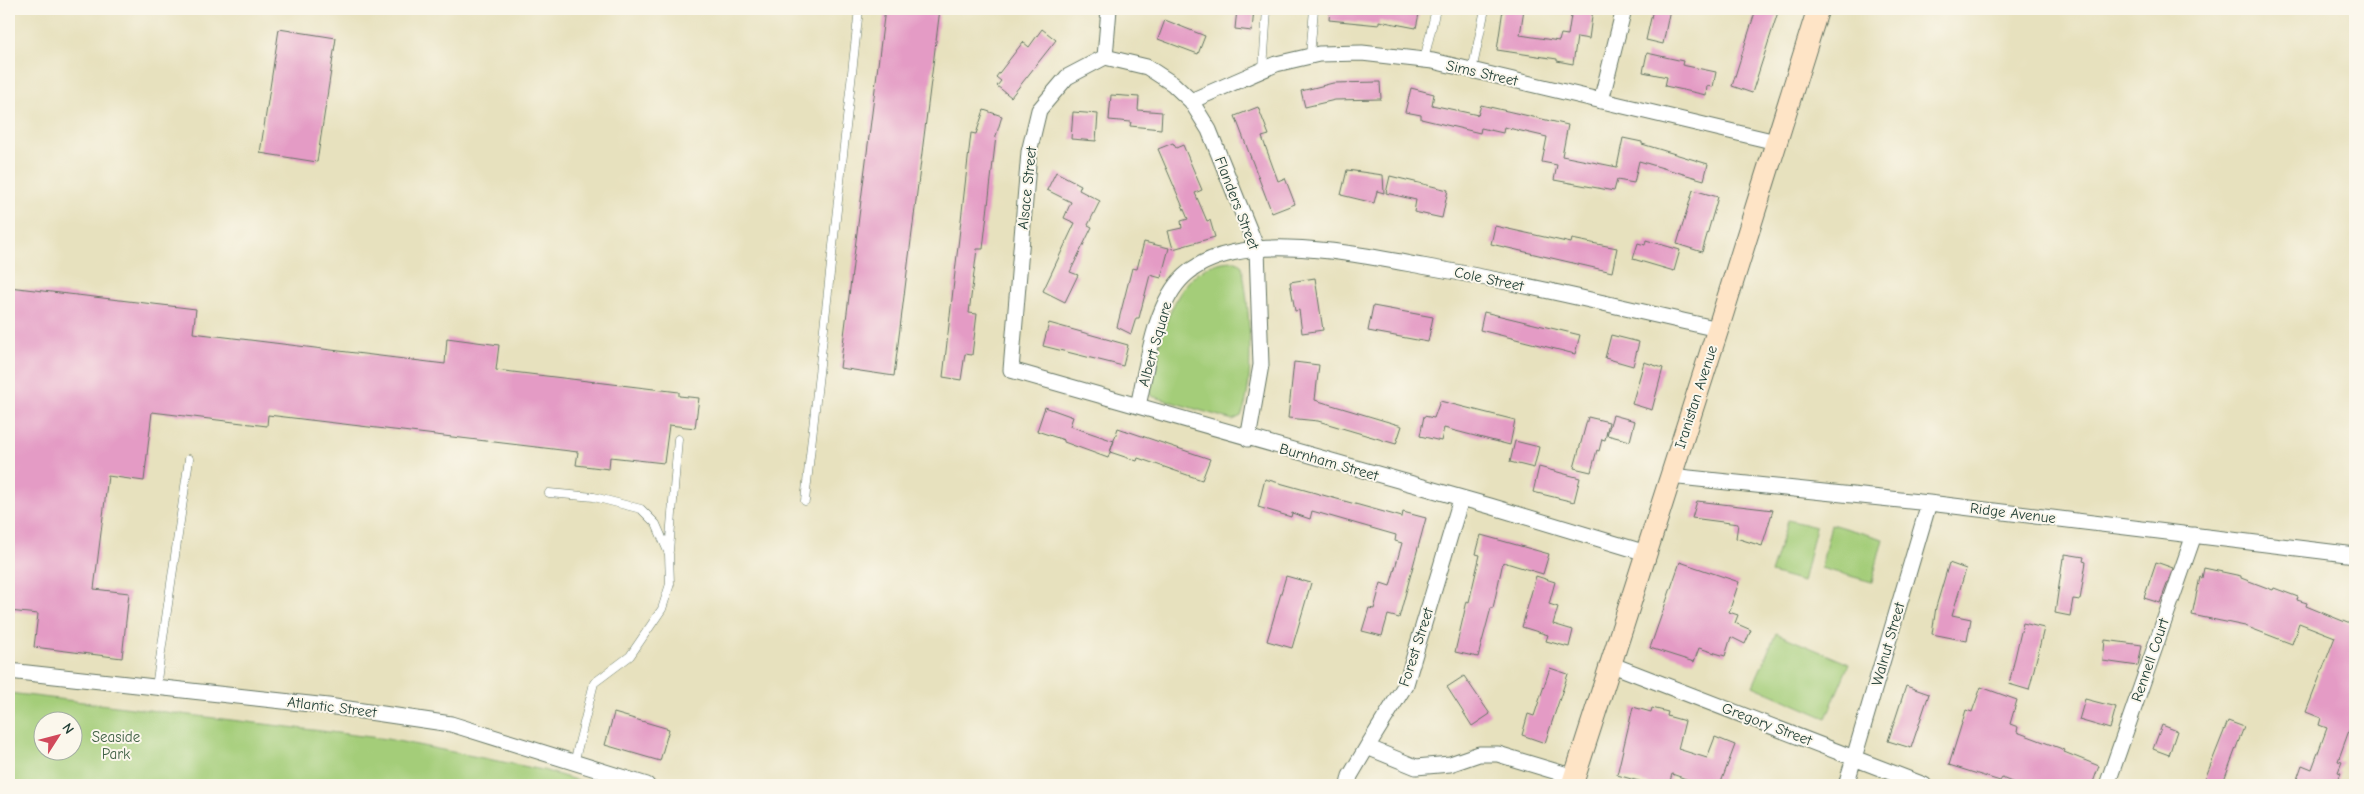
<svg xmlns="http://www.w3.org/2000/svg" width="2364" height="794" font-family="'Comic Neue',sans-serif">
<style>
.green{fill:#a4cd79;stroke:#628556;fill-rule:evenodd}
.building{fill:#e49bc5}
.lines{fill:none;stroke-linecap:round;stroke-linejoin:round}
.lane-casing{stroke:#657664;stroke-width:9}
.street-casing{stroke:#657664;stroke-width:17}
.secondary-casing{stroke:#657664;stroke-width:23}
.lane{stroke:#fff;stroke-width:8}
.street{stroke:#fff;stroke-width:15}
.secondary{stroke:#fee4c6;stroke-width:21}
.labels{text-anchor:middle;stroke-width:4;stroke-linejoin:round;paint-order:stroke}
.street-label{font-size:15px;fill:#1f3d34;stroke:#fbf7ec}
.park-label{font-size:15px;fill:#406145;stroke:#fbf7ec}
</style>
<rect width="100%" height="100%" fill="#fbf7ec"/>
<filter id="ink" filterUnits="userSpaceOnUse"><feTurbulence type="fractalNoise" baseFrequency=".02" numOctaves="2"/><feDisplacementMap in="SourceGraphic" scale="10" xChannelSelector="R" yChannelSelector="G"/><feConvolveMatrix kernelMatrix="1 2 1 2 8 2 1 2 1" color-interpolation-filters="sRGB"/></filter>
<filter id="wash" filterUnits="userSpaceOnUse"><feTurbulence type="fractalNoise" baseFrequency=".0096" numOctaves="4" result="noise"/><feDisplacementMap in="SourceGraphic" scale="20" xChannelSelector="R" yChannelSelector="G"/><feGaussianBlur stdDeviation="1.12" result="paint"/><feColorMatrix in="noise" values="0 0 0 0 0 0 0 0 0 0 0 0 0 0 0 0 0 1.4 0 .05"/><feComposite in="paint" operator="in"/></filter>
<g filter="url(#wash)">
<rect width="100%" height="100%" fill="#e7e1be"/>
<!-- green -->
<path class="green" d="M1236 261 1242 266C1249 302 1256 384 1241 416L1233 420 1151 396 1148 388C1162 341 1171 260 1236 261Z
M1788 520 1816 527 1803 582 1771 573Z
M1831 524 1883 539 1872 582 1821 568Z
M1776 633 1849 664 1826 718 1753 686Z
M9 693 387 739 543 770 592 785H9ZM42 722H72V752H42Z"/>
<g id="blocks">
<!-- building -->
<path class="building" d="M885 9H940L894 376 840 368Z
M1237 9H1254L1252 31 1235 29Z
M1330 9H1420L1416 28 1379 21V25L1329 20Z
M1503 9H1524L1520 35 1559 41 1561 34 1568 35 1572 9H1593L1589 39 1577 37 1573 64 1557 61V59L1497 50Z
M1653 9H1670L1663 44 1646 40Z
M1756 9H1779L1752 93 1732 86Z
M1165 20 1205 36 1198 54 1158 39Z
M279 29 336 38 317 162 260 153Z
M1042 29 1056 40 1011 97 997 86 1001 81 996 77 1023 42 1029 47Z
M1647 53 1683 61 1682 65 1716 72 1713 87 1707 86 1706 95 1665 86 1667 77 1643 72Z
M1380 82 1381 99 1335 100 1305 107 1301 91 1333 83Z
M1411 88 1434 94 1432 105 1478 115 1481 105 1568 125 1562 156 1617 167 1623 138 1642 142V144L1708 164 1704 180 1639 161 1634 183 1617 180 1614 191 1554 180 1557 165 1542 162 1547 137 1504 127 1503 133 1481 128 1480 133 1421 119V115L1405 112Z
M1111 95 1139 97 1138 110 1162 112 1161 129 1130 126 1131 122 1109 120Z
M1258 107 1269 135 1262 137 1278 181 1285 178 1295 204 1272 213 1235 116Z
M984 110 1002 116 996 136 983 249H977L969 313 977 314 972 355 965 354 961 380 943 377 971 133 976 134Z
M1073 112 1098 114 1096 141 1071 139Z
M1173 143 1176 148 1183 145 1202 190 1195 193 1207 221 1210 220 1215 237 1173 249 1168 231 1182 228 1181 221 1188 219 1158 149Z
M1347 170 1383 175 1384 193 1377 191 1374 203 1341 195Z
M1056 172 1081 185 1079 190 1100 201 1088 225 1092 227 1070 272 1078 275 1065 302 1043 291 1075 223 1064 218 1071 202 1047 190Z
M1390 176 1448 190 1442 218 1414 212 1416 200 1386 193Z
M1693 190 1718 197 1702 252 1677 244Z
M1495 226 1571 243 1572 239 1617 248 1612 272 1491 244Z
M1646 240 1680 250 1674 271 1633 259 1638 243 1645 245Z
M1144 242 1169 248 1161 278 1150 275 1139 318H1136L1131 334 1117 327 1132 268 1137 269Z
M1315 278 1323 330 1302 333 1299 310 1295 311 1290 282Z
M9 287 196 309 193 333 445 364 447 338 499 345 496 370 679 392V396L699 398 695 428 669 425 664 463 610 457 609 469 576 465 578 452 268 415 267 426 152 412 144 481 108 476 94 589 129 593 122 658 34 647 38 614 9 611Z
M1373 306 1433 317 1428 342 1368 331Z
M1484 312 1580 335 1575 354 1480 330Z
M1049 323 1128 345 1123 366 1043 346Z
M1611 335 1639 342 1633 366 1605 358Z
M1294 362 1319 365 1315 400 1402 426 1396 444 1318 421 1288 418Z
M1644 362 1663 368 1652 410 1632 404Z
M1440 401 1515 420 1510 445 1444 428 1441 441 1420 436 1424 416 1434 418Z
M1045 407 1073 417 1070 426 1114 441 1108 458 1064 442V440L1037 431Z
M1613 415 1635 421 1630 441 1607 435Z
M1588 417 1609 422 1605 440 1602 439 1599 451 1597 450 1591 472 1574 468Z
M1118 428 1210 459 1202 480 1138 458 1137 461 1110 452Z
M1515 441 1539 447 1534 468 1510 462Z
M1539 467 1580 478 1574 502 1533 492Z
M1265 479 1402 517 1403 512 1426 518 1399 618 1388 615 1382 636 1362 631 1369 608 1374 609 1381 583 1390 586 1402 543 1395 541 1396 535 1312 511 1310 519 1292 513 1291 517 1258 507Z
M1697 501 1773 510 1762 546 1736 538 1738 524 1692 518Z
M1481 535 1549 554 1543 574 1503 562 1493 608H1491L1478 657 1455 652 1467 601 1469 602 1480 555 1476 554Z
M2065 554 2084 557 2083 561 2086 562 2080 600 2073 599 2070 616 2055 613 2063 558 2065 559Z
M1680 562 1739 582 1729 612 1738 615 1735 623 1751 630 1745 644 1731 637 1725 656 1699 648 1694 662 1650 648Z
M2156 562 2173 568 2160 603 2144 598Z
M1949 563 1966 569 1952 615 1971 619 1967 641 1932 634 1936 607Z
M2204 568 2241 576V578L2273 590 2274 588 2298 597 2297 600 2307 603 2306 606 2355 626V714L2338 761 2342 762 2338 772 2341 773 2338 780 2350 785H2295L2302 765 2312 769 2327 728 2319 725 2321 718 2306 712 2335 637 2299 623 2292 644 2245 626 2192 615 2200 577 2202 578Z
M1286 576 1311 583 1292 648 1267 641Z
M1536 576 1555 582 1549 604 1558 607 1553 624 1573 630 1569 647 1546 641 1548 635 1522 627Z
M2023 623 2044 628 2029 690 2009 684Z
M2105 640 2142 645 2138 666 2103 661Z
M1550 668 1568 674 1545 743 1522 735 1528 714 1534 716Z
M1464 676 1490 714 1472 726 1447 687Z
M1906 686 1929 694 1911 748 1888 741Z
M1981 687 2017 700 2010 724 2018 727 2017 732 2065 750 2064 752 2099 766 2092 785H2019L2002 778 2000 781 1949 765 1966 710 1972 712Z
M2085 699 2116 707 2110 729 2079 720Z
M1633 707 1651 712 1652 708 1668 712 1667 716 1685 721 1678 749 1707 758 1715 737 1735 745 1720 785H1703L1672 774 1669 785H1653L1617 775Z
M614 713 669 729 660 761 605 745Z
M2228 721 2244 727 2222 785 2205 779Z
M2162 725 2177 731 2169 755 2153 749Z"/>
</g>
</g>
<g filter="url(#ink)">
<use href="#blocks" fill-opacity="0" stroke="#657664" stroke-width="1"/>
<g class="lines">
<!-- lane casing -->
<g class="lane-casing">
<path id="lane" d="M1310 56 1314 9
M1424 60 1436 9
M1263 69 1267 9
M1472 71 1485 9
M549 493 594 497 641 509 656 524 669 554 670 584 662 609 630 656 594 683 574 763
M805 501 859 9
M669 551 678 439
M156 687 189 459"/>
</g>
<!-- street casing -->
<g class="street-casing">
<path id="street" d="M1105 57 1067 77 1039 110 1029 152 1011 370 1490 506 1646 553
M1105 57 1147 67 1173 84 1191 101 1209 130 1257 249 1261 365 1248 439
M1105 57 1109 9
M1191 101 1276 64 1319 54 1362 53 1433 61 1776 142
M1601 101 1624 9
M1138 406C1147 367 1154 304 1184 276 1209 252 1255 247 1288 248 1333 249 1378 258 1422 266 1522 283 1620 307 1718 329
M1670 476 1929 503 2355 555
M1610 664 1924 785
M9 671 328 706 451 724 647 785
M1367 747 1416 767 1450 764 1479 754H1498L1574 777
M1348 785 1350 776 1367 747 1406 684 1461 499
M1846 785 1929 503
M2107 785 2194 535"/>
</g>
<!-- secondary casing -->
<g class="secondary-casing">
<path id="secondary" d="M1572 785 1718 329 1818 9"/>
</g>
<!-- lane -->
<use href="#lane" class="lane"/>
<!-- street -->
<use href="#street" class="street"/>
<!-- secondary -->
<use href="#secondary" class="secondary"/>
</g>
</g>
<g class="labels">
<!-- street labels -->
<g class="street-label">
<text transform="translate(1482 73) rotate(13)" y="5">Sims Street</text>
<text transform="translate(1027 188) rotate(-84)" y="5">Alsace Street</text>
<text transform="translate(1237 203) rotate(69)" y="5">Flanders Street</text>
<text transform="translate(1489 279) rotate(12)" y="5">Cole Street</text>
<text transform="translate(1155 344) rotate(-74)" y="5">Albert Square</text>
<text transform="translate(1696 397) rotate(-72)" y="5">Iranistan Avenue</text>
<text transform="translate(1329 462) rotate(16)" y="5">Burnham Street</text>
<text transform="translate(2013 513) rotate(7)" y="5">Ridge Avenue</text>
<text transform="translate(1888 644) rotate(-74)" y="5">Walnut Street</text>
<text transform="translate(1416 647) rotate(-72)" y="5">Forest Street</text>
<text transform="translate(2150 660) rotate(-71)" y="5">Rennell Court</text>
<text transform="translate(332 707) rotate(7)" y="5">Atlantic Street</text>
<text transform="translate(1767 724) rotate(21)" y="5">Gregory Street</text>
</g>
<!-- park labels -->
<g class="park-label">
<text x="116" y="742">Seaside<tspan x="116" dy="17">Park</tspan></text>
</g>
</g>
<!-- margin -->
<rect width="2364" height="794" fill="none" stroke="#fbf7ec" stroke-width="30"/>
<!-- north arrow -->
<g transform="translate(58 736) rotate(54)"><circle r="24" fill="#fbf7ec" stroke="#a3ada2"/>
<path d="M0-4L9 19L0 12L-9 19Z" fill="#d1495b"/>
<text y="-8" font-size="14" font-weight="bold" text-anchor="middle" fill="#1f3d34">N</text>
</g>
</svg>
